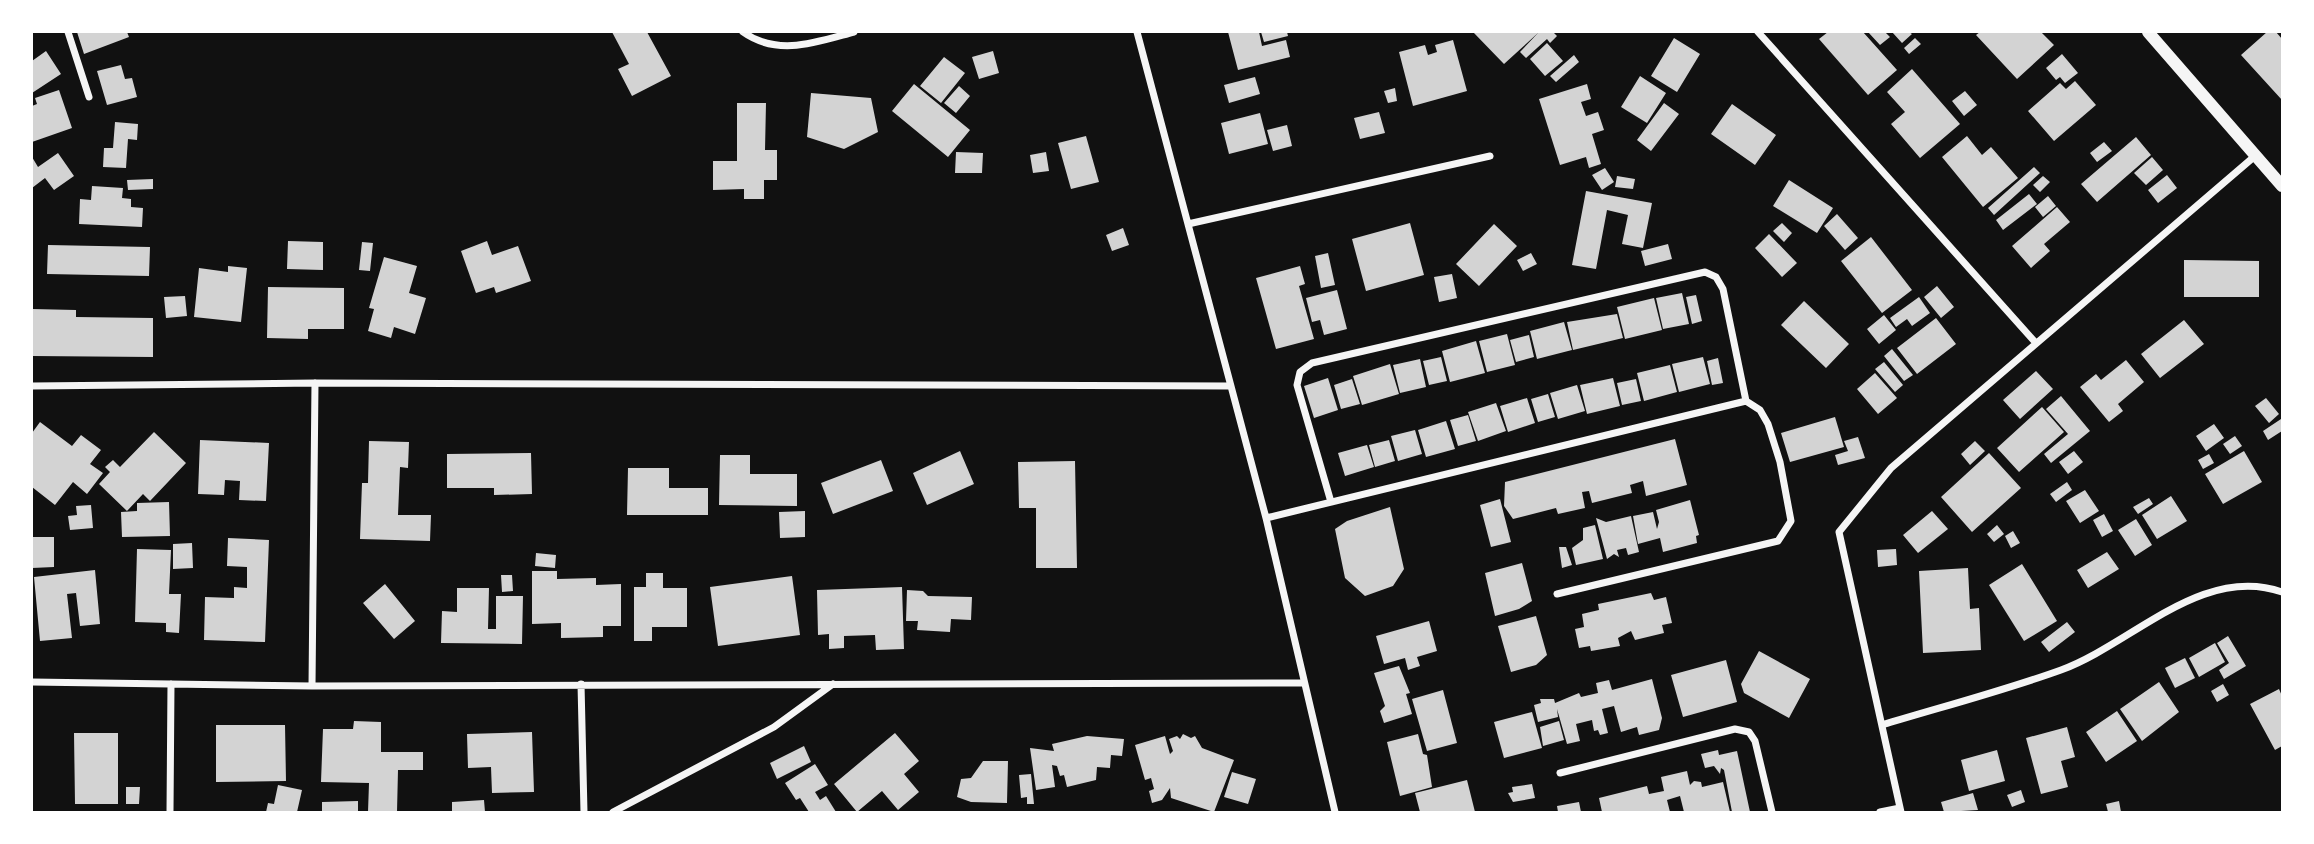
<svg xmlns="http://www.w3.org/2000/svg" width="2314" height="844" font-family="Karla,sans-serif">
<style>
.building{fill:#d3d3d3}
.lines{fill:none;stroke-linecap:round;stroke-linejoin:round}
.minor{stroke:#f5f5f5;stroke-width:7}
.tertiary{stroke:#f5f5f5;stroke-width:12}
</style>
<rect width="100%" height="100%" fill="#111"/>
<!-- building -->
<path class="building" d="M77 32H127L129 37 84 54Z
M612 32H647L671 76 632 96 618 69 629 64Z
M1228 32H1259L1262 46 1286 40 1290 57 1238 70Z
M1261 32H1287L1288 36 1264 42Z
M1473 32H1536L1538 33 1504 64Z
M1539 32H1553L1557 36 1550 43 1547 39 1526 58 1520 52Z
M1828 32H1863L1897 70 1868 95 1819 39Z
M1868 32H1885L1890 37 1880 45Z
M1892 32H1909L1912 34 1902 43Z
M1980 32H2041L2054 45 2017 79 1976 35Z
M2267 32H2276L2282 39V100L2241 55Z
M1674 38 1700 54 1677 92 1651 76Z
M1915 38 1921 44 1909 54 1904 48Z
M1453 40 1467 91 1413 106 1399 52 1425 45 1428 55 1437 52 1435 45Z
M1547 43 1563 61 1545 76 1530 59Z
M46 51 61 74 32 93V61Z
M993 51 999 73 979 79 972 57Z
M2062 54 2078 73 2065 83 2060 77 2056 80 2046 68Z
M1574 55 1579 62 1556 82 1550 76Z
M944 57 965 73 941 103 920 86Z
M121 65 125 79 132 78 137 97 107 105 97 71Z
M1912 69 1960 124 1920 158 1891 124 1905 112 1887 92Z
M1640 76 1666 93 1647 123 1621 107Z
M1255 77 1260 94 1229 103 1224 85Z
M2075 81 2096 105 2054 141 2028 111 2060 83 2066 89Z
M914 84 970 130 948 157 892 111Z
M1587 84 1591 99 1581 102 1586 116 1598 112 1604 130 1592 134 1601 164 1589 168 1586 157 1560 165 1539 99Z
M959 86 970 96 956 113 944 103Z
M1395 88 1397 101 1388 103 1384 91Z
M59 90 72 128 32 142V106L37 104 35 98Z
M1965 91 1977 105 1964 116 1952 101Z
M811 93 871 98 878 132 844 149 807 137Z
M737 103H766L765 150H777V180H764V199H744V189L713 190V161H737Z
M1664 103 1679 114 1651 151 1637 140Z
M1732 104 1776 135 1755 165 1711 134Z
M1379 112 1385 133 1360 139 1354 118Z
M1260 113 1268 144 1229 154 1221 123Z
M115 122 138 124 137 140 128 139 126 168 103 167 104 148H113Z
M1287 125 1292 146 1273 151 1267 130Z
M1086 136 1099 182 1071 189 1058 143Z
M1967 136 1982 155 1991 147 2018 178 1983 207 1942 157Z
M2136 137 2151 155 2097 202 2081 184Z
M2104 142 2112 151 2097 162 2090 153Z
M956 152 983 153 982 173H955Z
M1046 152 1049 171 1033 173 1030 155Z
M58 153 74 176 54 190 45 178 32 188V157L38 167Z
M2152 157 2163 170 2146 185 2134 173Z
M2034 167 2040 173 1994 215 1988 208Z
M1605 168 1614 182 1602 190 1592 175Z
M2167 175 2177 188 2158 203 2148 190Z
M1617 176 1635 179 1633 189 1615 187Z
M2043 176 2050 182 2040 192 2033 185Z
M153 179V189L128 190 127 180Z
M1789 180 1833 208 1817 233 1773 206Z
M92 186 123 188 122 198 131 199V207L143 208 142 227 79 224 80 199 91 200Z
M1586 191 1652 203 1643 248 1622 244 1628 215 1607 210 1596 269 1572 265Z
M2029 194 2037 204 2003 230 1996 220Z
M2048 196 2056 206 2043 217 2035 207Z
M2057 207 2070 222 2044 244 2050 251 2031 268 2012 246Z
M1837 214 1858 238 1845 250 1824 226Z
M1410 223 1424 275 1366 291 1352 239Z
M1782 223 1792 233 1784 242 1773 231Z
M1494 224 1517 246 1479 286 1456 264Z
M1123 228 1129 245 1112 251 1106 235Z
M1769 234 1797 263 1782 277 1755 248Z
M1871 237 1912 290 1882 313 1841 261Z
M288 241 323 242V270L287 269Z
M487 241 492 255 518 246 531 281 496 293 494 287 476 293 461 251Z
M362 242 373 243 370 271 359 270Z
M1668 244 1672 259 1645 266 1641 251Z
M48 245 150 247 149 276 47 274Z
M1328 253 1335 285 1321 288 1315 256Z
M1531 253 1537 264 1523 271 1517 260Z
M384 257 417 266 409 293 426 298 415 334 394 327 391 338 368 331 374 309 369 308Z
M2184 260 2259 261V297H2184Z
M228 266 247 268 241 322 194 317 199 268 228 272Z
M1300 266 1305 284 1299 286 1314 339 1276 349 1256 278Z
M1452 274 1457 298 1439 302 1434 277Z
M1937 286 1954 307 1941 318 1924 297Z
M268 287 344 288V329H308V339L267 338Z
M1337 290 1347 329 1324 335 1320 320 1312 322 1306 298Z
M1682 293 1689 324 1663 329 1656 298Z
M1696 295 1702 321 1692 324 1686 297Z
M185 296 187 316 166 318 164 297Z
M1919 297 1930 313 1912 326 1907 319 1896 327 1890 318Z
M1654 298 1662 330 1625 339 1617 307Z
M1804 301 1849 344 1826 368 1781 325Z
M32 309 76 310V317L153 318V357L32 356Z
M1617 314 1623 338 1573 350 1567 322Z
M1884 315 1896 330 1879 344 1867 329Z
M1936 318 1956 344 1917 374 1897 348Z
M2184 320 2204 344 2160 378 2141 354Z
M1564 322 1572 350 1537 359 1530 331Z
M1507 334 1515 365 1487 372 1479 341Z
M1529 335 1534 357 1516 362 1510 340Z
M1476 341 1485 373 1450 382 1442 351Z
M1892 349 1913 375 1904 381 1884 356Z
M1441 357 1447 381 1429 385 1423 361Z
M1703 357 1710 384 1679 392 1672 364Z
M1718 358 1723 383 1712 385 1707 361Z
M1420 359 1426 387 1400 393 1393 365Z
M2126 360 2144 382 2118 404 2123 411 2109 422 2080 387 2096 374 2101 380Z
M1884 362 1903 385 1895 392 1875 369Z
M1390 364 1399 394 1362 405 1353 376Z
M1670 365 1677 392 1644 401 1637 373Z
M2036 371 2053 389 2020 419 2003 400Z
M1875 373 1897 398 1878 414 1857 389Z
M1328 378 1338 410 1314 418 1304 386Z
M1613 378 1620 406 1587 414 1580 385Z
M1352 379 1360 404 1341 409 1334 385Z
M1636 379 1641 401 1622 405 1617 383Z
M1577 385 1585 411 1558 419 1550 393Z
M1548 394 1555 417 1538 422 1531 399Z
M2061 396 2090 431 2051 463 2044 454 2068 434 2046 409Z
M1527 398 1535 423 1508 432 1500 406Z
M2266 398 2279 414 2269 423 2255 406Z
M1496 403 1506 431 1478 441 1468 412Z
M2042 407 2064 432 2019 472 1997 448Z
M1468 415 1476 441 1458 446 1450 420Z
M1835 417 1844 447 1790 462 1781 433Z
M2281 419 2282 431 2268 440 2263 431Z
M1446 421 1455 449 1426 457 1418 430Z
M40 422 72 446 81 435 101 450 90 464 103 473 87 494 73 482 55 505 32 487V433Z
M2214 424 2224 438 2206 451 2196 436Z
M1415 430 1422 454 1398 461 1391 436Z
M154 432 186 463 150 501 143 494 127 511 99 484 110 472 105 467 113 460 120 467Z
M2235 436 2242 446 2230 454 2223 444Z
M1858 437 1865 458 1838 465 1835 455 1848 451 1844 441Z
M1675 439 1687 485 1646 496 1643 481 1630 485 1632 493 1592 503 1589 491 1582 492 1585 508 1558 514 1556 508 1513 519 1504 506 1505 482Z
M200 440 269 443 266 501 239 500 240 481 225 480 224 495 198 494Z
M1389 440 1395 461 1375 467 1369 445Z
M369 441 409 442 408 468 400 467 398 515H431L430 541 360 539 362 483H368Z
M1975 441 1985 451 1970 465 1961 454Z
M1367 445 1374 467 1345 476 1338 453Z
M960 451 974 484 927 505 913 473Z
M2074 451 2083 462 2068 474 2059 462Z
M2244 451 2262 482 2223 504 2205 474Z
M531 453 532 494 494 495V488H447V454Z
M1989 453 2021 488 1972 532 1941 497Z
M2209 454 2214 463 2203 469 2198 460Z
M720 455H750V474H797V506L719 505Z
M881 460 893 491 833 514 821 483Z
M1075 461 1077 568H1036V508H1019L1018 462Z
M628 468H669V488H708V515H627Z
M2067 482 2072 490 2056 502 2050 494Z
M2085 490 2099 511 2080 523 2066 501Z
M2171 496 2187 521 2157 539 2142 515Z
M2149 498 2153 504 2138 514 2133 507Z
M1500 499 1511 542 1491 547 1480 505Z
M1690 500 1699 535 1696 536 1697 543 1663 552 1660 538 1638 544 1633 516 1653 512 1657 529 1659 522 1656 510Z
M169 502 170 536 122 537 121 512 137 511V503Z
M91 505 93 528 70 530 68 516 77 515 76 506Z
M1390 507 1404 569 1393 586 1365 596 1345 578 1335 529 1347 521Z
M805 511V537L780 538 779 512Z
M1932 511 1948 529 1918 553 1903 535Z
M2104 514 2113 531 2102 537 2093 520Z
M1631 516 1639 552 1628 555 1626 548 1617 550 1619 557 1614 554 1607 559 1596 518 1606 522Z
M2136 519 2152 545 2135 556 2118 530Z
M1595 525 1603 559 1576 565 1572 548 1583 540V528Z
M1997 525 2004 534 1994 542 1987 534Z
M2013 531 2020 543 2011 548 2005 536Z
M32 537H54V567L32 568Z
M228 538 269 540 265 642 204 640 205 597 234 598V587L247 588V567L227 566Z
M192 543 193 568 173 569V544Z
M1559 547H1566L1572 565 1562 568Z
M137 549 171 550 169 594H181L179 633 166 632V623L135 622Z
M1896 549 1897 565 1878 567 1877 550Z
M2107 552 2119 569 2088 588 2077 570Z
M536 553 556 555 555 568 535 566Z
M1522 563 1532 601 1519 609 1495 616 1485 573Z
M2022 564 2057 621 2024 641 1989 585Z
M1968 568 1970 609 1979 608 1981 650 1923 653 1919 571Z
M95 570 100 624 80 626 76 593 67 594 72 638 40 641 34 577Z
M532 571H557V579L596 578V585L621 584V626H603V637L561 638V623L532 624Z
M646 573H663V588H687V627H652V641H634V587H646Z
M501 575H512L513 591 502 592Z
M792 576 800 635 718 646 710 587Z
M385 584 415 621 394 639 363 603Z
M902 587 904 649 876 650 875 635 844 636V648L829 649V634L818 635 817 590Z
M457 588H489L488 629H496V596H523L522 644 441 643 442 611 457 612Z
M907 590 923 591 928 596 972 597 971 620 951 619 950 632 917 630 918 621H906Z
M1651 593 1654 600 1666 597 1672 623 1662 625 1664 633 1635 640 1631 631 1618 638 1620 646 1591 651 1590 646 1579 648 1575 629 1584 627 1582 614 1599 610 1598 604Z
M1536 616 1547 655 1536 665 1511 672 1498 626Z
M1429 621 1437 651 1417 657 1420 666 1408 670 1405 658 1384 664 1376 636Z
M2067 622 2075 632 2049 652 2041 642Z
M2228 636 2246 666 2224 679 2219 670 2229 663 2217 643Z
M2215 643 2225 662 2199 677 2189 658Z
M1759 651 1810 679 1789 718 1744 693 1741 684Z
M2185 658 2195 678 2175 688 2165 668Z
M1726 660 1737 702 1683 717 1671 675Z
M1399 666 1410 693 1406 694 1412 714 1384 723 1380 711 1385 706 1374 673Z
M1652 679 1662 718 1659 730 1639 735 1637 727 1621 732 1614 706 1602 709 1608 733 1600 735 1598 730 1594 731 1592 720 1576 724 1580 741 1567 744 1557 709 1558 717 1538 722 1534 705 1541 703 1540 699H1554L1555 703 1579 693 1581 697 1598 693 1596 683 1609 680 1612 690Z
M2159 682 2179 712 2142 741 2120 709Z
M2223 684 2229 695 2217 702 2211 691Z
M2279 689 2282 696V746L2275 750 2250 704Z
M1443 690 1457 743 1427 751 1412 699Z
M2117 711 2137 741 2106 762 2086 732Z
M1532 712 1542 748 1504 758 1494 722Z
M354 721 381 722V752H423V770H398L397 812H368L369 783 321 782 323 729H353Z
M1559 721 1564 740 1543 746 1540 727Z
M216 725H285L286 781 216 782Z
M2067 727 2075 757 2061 761 2068 787 2041 794 2026 738Z
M532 732 534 792 492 793 491 767 468 768 467 734Z
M74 733H118V804H75Z
M895 733 919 761 904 774 919 792 898 810 882 791 857 812 834 784Z
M1183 734 1191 738 1195 736 1202 748 1234 760 1214 812 1171 798 1170 788 1162 800 1152 803 1149 791 1154 789 1151 778 1145 780 1135 745 1165 736 1170 754 1173 751 1169 739 1177 736 1180 739Z
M1418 734 1423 754 1427 755 1432 787 1400 796 1387 742Z
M1087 736 1124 739 1122 756 1111 755 1110 768 1097 767 1096 780 1067 787 1064 775 1060 776 1057 766 1052 765 1055 787 1036 790 1030 748 1054 751 1052 744Z
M804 746 811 762 777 779 770 763Z
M1718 750 1719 755 1737 751 1750 812H1732L1724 770 1721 768 1720 774 1714 766 1705 768 1701 754Z
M1997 750 2005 781 1969 791 1961 760Z
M983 761H1008L1007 803 971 802 957 797 961 779 971 778Z
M815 764 828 785 815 792 820 800 826 796 836 812H809L800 798 796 800 785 783Z
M1687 771 1690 785 1694 781 1701 782 1702 787 1723 782 1730 812H1684L1680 796 1667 800 1670 812H1602L1599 798 1647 786 1649 794 1664 791 1661 777Z
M1232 772 1256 779 1248 804 1224 797Z
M1031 774 1034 804H1027V797L1021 798 1019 775Z
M1467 780 1475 812H1420L1415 793Z
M1532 784 1535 798 1513 802 1508 793 1513 792 1512 787Z
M278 785 302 790 297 812H266L268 803 274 804Z
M126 787H140L139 804H126Z
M2021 790 2025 802 2012 807 2007 795Z
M1973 793 1978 810 1944 812 1941 802Z
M484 800 485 812H452V802Z
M358 801V812H322V802Z
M2119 801 2121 812H2108L2106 804Z
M1579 802 1581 812H1558L1557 806Z"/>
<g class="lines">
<!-- minor -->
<path class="minor" d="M68 32 89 97
M743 32C778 57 817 42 854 32
M1137 32 1266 518 1335 812
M1758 32 2035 342
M1188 224 1490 156
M32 386 315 383 1229 386
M1331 502 1297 385 1300 372 1312 363 1705 272 1716 277 1723 289 1746 401
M1266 518 1746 401 1760 410 1768 424 1780 462 1791 521 1778 541 1557 594
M32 682 312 686 1303 683
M581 684 584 812
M312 686 315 383
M1882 725C1941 707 2003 691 2061 670 2132 644 2202 564 2282 592
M1560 773 1735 729 1749 732 1755 741 1772 812
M170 812 171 684
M613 812 774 727 833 684
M1880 812 1900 808
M1901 812 1839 532 1891 468 2255 156"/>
<!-- tertiary -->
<path class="tertiary" d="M2148 32 2282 186"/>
</g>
<!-- border -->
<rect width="2314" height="844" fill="none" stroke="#ffffff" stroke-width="66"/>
</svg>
